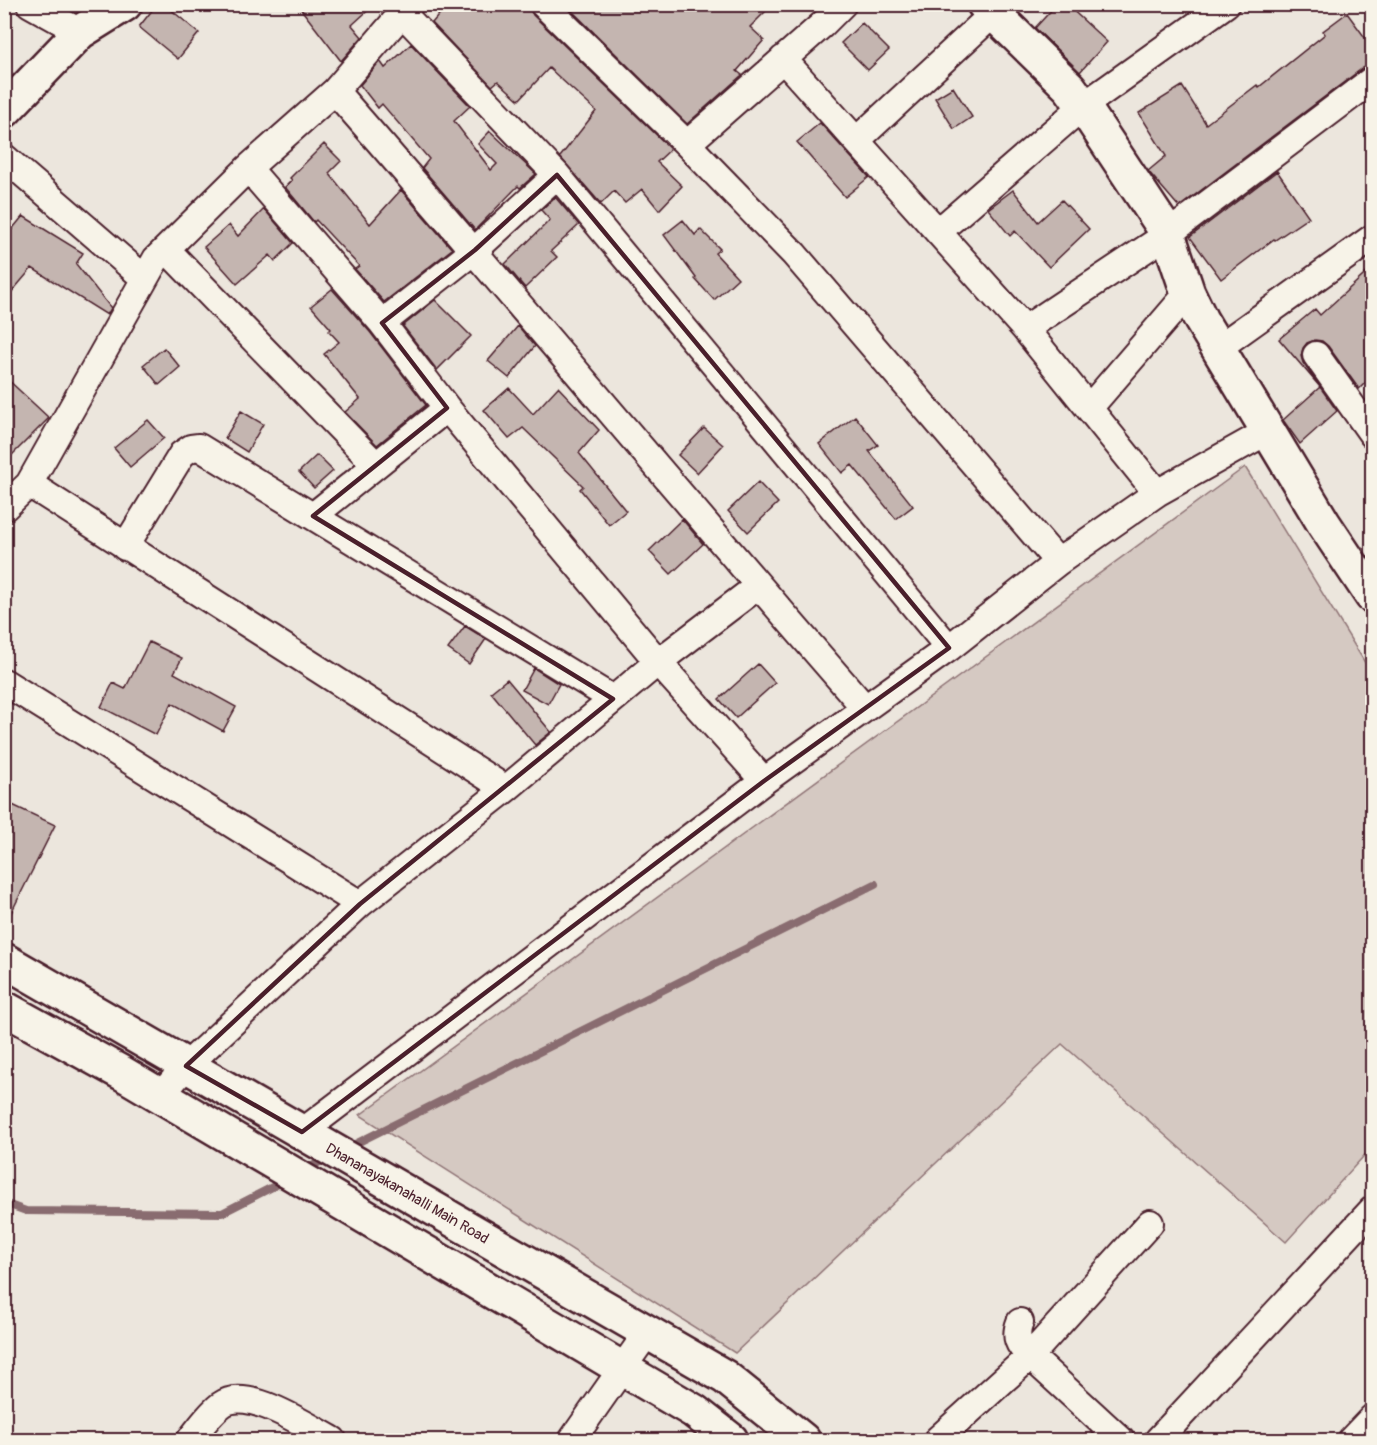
<svg xmlns="http://www.w3.org/2000/svg" width="1377" height="1445" font-family="Pangolin,sans-serif">
<style>
.green{fill:#d5c9c2;stroke:#907476;stroke-width:1.5}
.lines{fill:none;stroke-linecap:round;stroke-linejoin:round}
.stream{stroke:#896c6f;stroke-width:8}
.building{fill:#c4b5b0;stroke:#4a1f2b;stroke-width:1.5}
.minor-casing{stroke:#4a1f2b;stroke-width:30}
.tertiary-casing{stroke:#4a1f2b;stroke-width:38}
.minor{stroke:#f7f3e8;stroke-width:26}
.tertiary{stroke:#f7f3e8;stroke-width:33}
.marked{fill:none;stroke:#4a1f2b;stroke-width:4.5;stroke-linejoin:round}
.labels{text-anchor:middle;stroke-width:5;stroke-linejoin:round;paint-order:stroke}
.street-label{font-size:15px;fill:#4a1f2b;stroke:#f7f3e8}
</style>
<rect width="100%" height="100%" fill="#ece6dd"/>
<filter id="ink" filterUnits="userSpaceOnUse"><feTurbulence type="fractalNoise" baseFrequency=".0167" numOctaves="2"/><feDisplacementMap in="SourceGraphic" scale="12" xChannelSelector="R" yChannelSelector="G"/><feConvolveMatrix kernelMatrix="1 2 1 2 8 2 1 2 1" color-interpolation-filters="sRGB"/></filter>
<g filter="url(#ink)">
<!-- green -->
<path class="green" d="M1245 467 1372 674V1147L1286 1242 1062 1044 735 1353 360 1115Z"/>
<g class="lines">
<!-- stream -->
<path class="stream" d="M347 1148 875 884
M302 1171 330 1157
M4 1203 26 1211 222 1213 288 1179"/>
</g>
<!-- building -->
<path class="building" d="M157 4H164L199 33 178 59 139 27Z
M297 4H375L352 25 362 37 341 61Z
M448 4H528L533 15 671 149 657 162 682 186 659 210 642 189 625 203 614 191 601 204 560 157 596 111 549 68 519 100 498 81 492 86 432 23Z
M565 4H773L750 27 764 40 737 71 742 75 687 124Z
M1057 4H1066L1107 42 1080 72 1035 28Z
M1347 13 1372 47V64L1363 68 1179 207 1148 171 1166 156 1139 113 1182 86 1206 124 1257 85 1259 87 1325 34 1323 31Z
M862 23 889 50 868 70 841 43Z
M411 44 470 106 454 121 491 170 497 164 478 144 490 131 536 174 520 188 518 186 475 230 422 168 429 159 382 104 378 108 360 85 380 61 385 68Z
M953 87 972 117 954 129 935 98Z
M820 123 869 177 845 197 797 142Z
M324 144 341 161 329 173 370 224 401 190 452 249 384 302 355 269 359 266 316 220 314 222 285 187 292 180 290 178Z
M1277 171 1309 217 1275 240 1274 239 1221 279 1190 237Z
M1013 190 1038 222 1062 200 1089 229 1049 267 1015 231 1010 236 988 209Z
M555 197 579 225 551 251 557 257 525 288 505 264 550 220 541 210Z
M264 209 293 243 275 261 270 255 237 284 204 247 229 225 238 236Z
M23 216 83 253 76 264 111 308 107 315 32 268 4 301V239Z
M683 220 695 235 700 229 720 249 715 253 738 278 714 300 695 279 696 278 664 235Z
M1372 268V376L1359 389 1328 346 1322 341 1315 340 1307 343 1303 348 1301 356 1303 363 1337 411 1300 444 1283 420 1320 387 1279 339 1315 309 1320 315Z
M332 289 370 332 426 405 377 445 345 412 360 399 324 354 339 342 329 331 331 329 311 306Z
M435 300 471 336 437 370 403 326Z
M518 326 535 346 509 378 488 361Z
M164 348 180 367 159 385 143 365Z
M4 376 49 418 4 463Z
M558 387 599 430 579 453 626 511 609 525 580 489 583 486 523 428 509 439 484 410 509 388 533 414Z
M241 411 263 424 247 452 225 438Z
M855 416 878 445 869 451 913 506 896 519 852 465 842 473 819 444Z
M148 420 164 438 130 467 114 448Z
M704 428 723 445 697 473 678 455Z
M317 455 333 471 314 488 299 472Z
M758 482 778 503 748 532 728 511Z
M682 519 703 544 671 574 649 551Z
M465 626 486 639 469 664 448 649Z
M149 642 182 658 174 673 236 707 223 731 172 703 156 735 101 707 113 683 125 689Z
M758 664 775 683 736 718 719 699Z
M534 668 559 684 548 704 522 690Z
M507 679 551 732 535 745 491 692Z
M4 801 55 825 4 927Z"/>
<g class="lines">
<!-- minor casing -->
<g class="minor-casing">
<path id="minor" d="M30 4 80 32
M543 4 687 144 822 25 843 4
M403 14 557 175 949 648
M783 59 1025 329 1157 493
M335 91C514 295 686 504 865 708
M857 140 993 14
M687 144 794 254 1058 562
M4 157 144 278
M248 168 382 323 447 408 658 662 764 781
M939 231 1083 106 1226 4
M166 249 375 464
M382 323 475 250 557 175
M1025 329 1168 234 1372 80
M1218 348 1372 238
M1316 355 1372 434
M1090 407 1188 293
M29 484 506 789
M4 508 29 484 156 259 248 168 335 91 410 4
M313 516 447 408
M125 547 182 454 191 448 199 447 613 699
M4 682 360 904
M160 1096 186 1066 360 904 506 789 658 662 758 586
M302 1132 764 781 949 648 1058 562 1157 493 1268 431
M190 1440C199 1429 209 1414 221 1405 247 1385 308 1427 333 1440
M572 1440 647 1333
M937 1440 1030 1356C1018 1345 1014 1337 1020 1322
M1121 1440 1030 1356 1150 1223
M1158 1440 1372 1210
M1351 1440 1372 1418"/>
</g>
<!-- tertiary casing -->
<g class="tertiary-casing">
<g id="tertiary">
<path d="M984 4 1070 88 1083 106 1168 234 1188 293 1201 320 1324 524 1372 596"/>
<path d="M4 111 80 32 125 4"/>
<path id="s1" d="M4 960 725 1377 803 1440"/>
<path d="M4 1008 122 1073 694 1411 731 1440"/>
</g>
</g>
<!-- minor -->
<use href="#minor" class="minor"/>
<!-- tertiary -->
<use href="#tertiary" class="tertiary"/>
</g>
</g>
<!-- marked area -->
<path class="marked" d="M557 175 949 648 764 781 302 1132 186 1066 360 904 613 699 313 516 447 408 382 323 475 250Z"/>
<g class="labels">
<!-- street labels -->
<g class="street-label">
<text dy="5" stroke="none"><textPath href="#s1" startOffset="466">Dhananayakanahalli Main Road</textPath></text>
</g>
</g>
<!-- margin -->
<rect width="1377" height="1445" fill="none" stroke="#f7f3e8" stroke-width="24"/>
<rect x="12" y="12" width="1353" height="1421" fill="none" stroke="#4a1f2b" stroke-width="2" filter="url(#ink)"/>
</svg>
